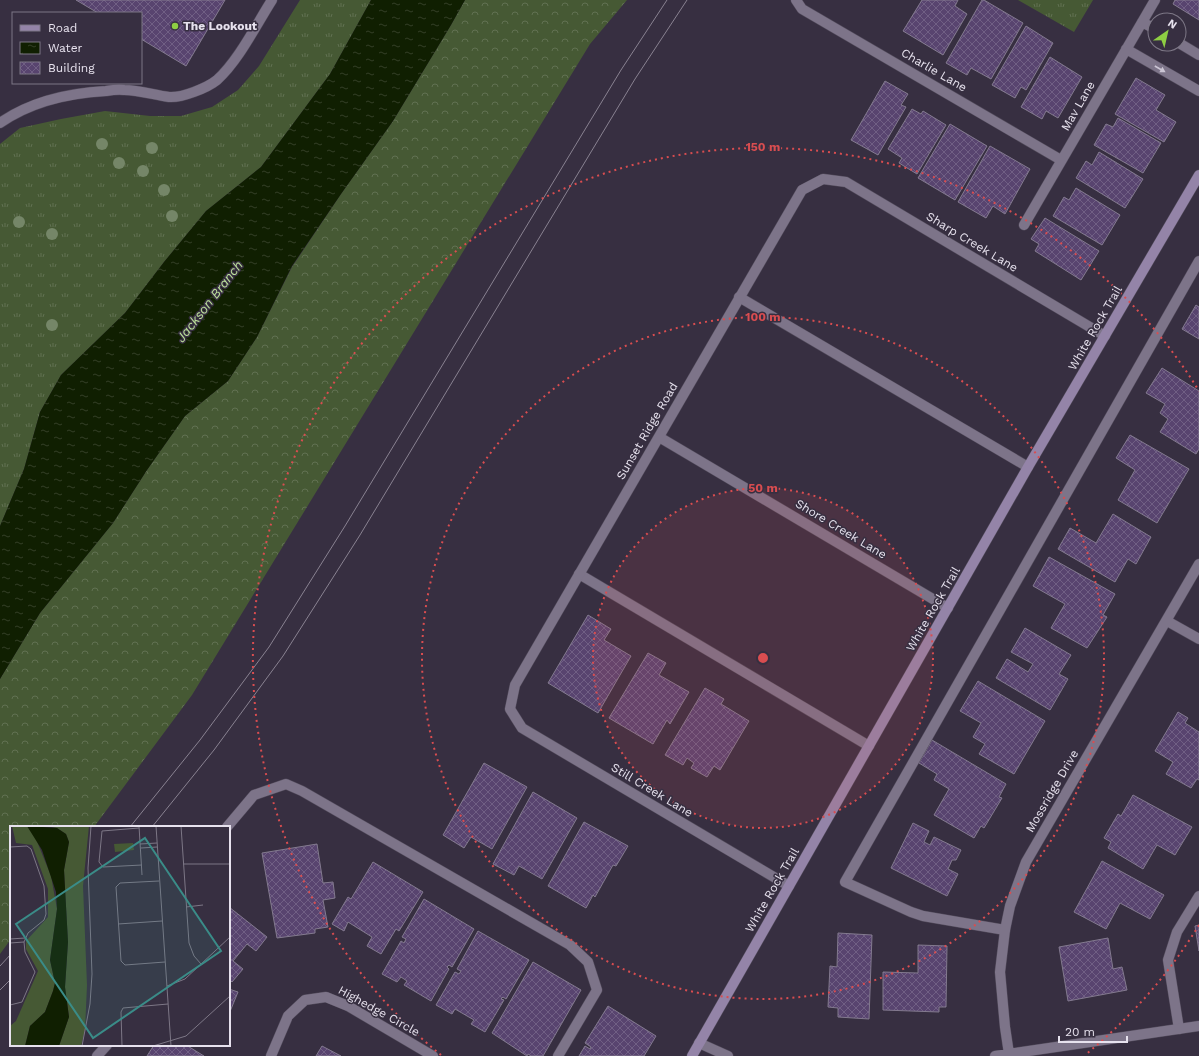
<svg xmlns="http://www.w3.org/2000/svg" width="1199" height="1056" font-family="'Work Sans',sans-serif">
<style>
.grass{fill:url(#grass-tufts)}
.forest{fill:url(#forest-crowns)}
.water{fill:url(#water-ripples)}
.building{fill:url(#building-cross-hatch);stroke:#837a8f}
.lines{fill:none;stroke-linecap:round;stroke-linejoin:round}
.lane-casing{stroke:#524b5b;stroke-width:11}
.street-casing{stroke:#524b5b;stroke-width:11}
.secondary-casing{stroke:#524b5b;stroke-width:11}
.lane{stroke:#7d7489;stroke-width:10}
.street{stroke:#7d7489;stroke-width:10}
.secondary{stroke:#9484a8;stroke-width:10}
.tram{stroke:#898291;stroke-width:1}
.tree{fill:#758668}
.oneway{fill:#ccc6d5}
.ring{fill:none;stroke:#d94d50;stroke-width:2;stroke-dasharray:2 4}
.poi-dot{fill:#8ece43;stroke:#372f41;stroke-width:1.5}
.labels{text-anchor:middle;stroke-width:3;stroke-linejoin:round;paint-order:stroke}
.poi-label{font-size:12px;font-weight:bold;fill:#e7e2ee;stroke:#372f41;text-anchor:start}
.street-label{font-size:12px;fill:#e7e2ee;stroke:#372f41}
.water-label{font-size:13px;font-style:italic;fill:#bce19a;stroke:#372f41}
.inset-road{fill:none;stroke:#7d7786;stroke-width:1}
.view{fill:#3a8c88;fill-opacity:0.15;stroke:#3a8c88;stroke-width:2}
.inset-edge{fill:none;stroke:#e7e2ee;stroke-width:2}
.centre{fill:#d94d50;stroke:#372f41;stroke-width:2}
.ring-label{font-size:12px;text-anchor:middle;font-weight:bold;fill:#d94d50;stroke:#372f41;stroke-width:3;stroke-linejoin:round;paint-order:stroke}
</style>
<defs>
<pattern id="grass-tufts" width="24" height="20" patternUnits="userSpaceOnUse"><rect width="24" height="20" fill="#465934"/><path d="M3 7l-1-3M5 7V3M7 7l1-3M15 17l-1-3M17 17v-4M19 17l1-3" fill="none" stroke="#617152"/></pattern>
<pattern id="forest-crowns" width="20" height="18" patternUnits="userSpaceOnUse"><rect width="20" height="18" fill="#465934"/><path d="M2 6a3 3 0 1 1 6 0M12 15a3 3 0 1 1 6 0" fill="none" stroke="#617152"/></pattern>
<pattern id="water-ripples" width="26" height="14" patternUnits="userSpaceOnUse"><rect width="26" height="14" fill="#101f01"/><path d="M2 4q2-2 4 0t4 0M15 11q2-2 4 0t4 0" fill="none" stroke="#333f26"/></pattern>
<pattern id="building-cross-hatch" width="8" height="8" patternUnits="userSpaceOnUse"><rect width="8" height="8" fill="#58446f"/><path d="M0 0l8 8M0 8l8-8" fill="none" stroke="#705f84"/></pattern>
</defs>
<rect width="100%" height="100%" fill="#372f41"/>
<!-- grass -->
<path class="grass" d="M300 0H371L330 74 261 167 206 211 164 262 125 313 61 375 40 412 24 469 0 526V144L20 128 61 119 105 111 150 116H181L212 107 238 90 259 66Z
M1018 0H1093L1074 32Z"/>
<!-- forest -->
<path class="forest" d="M465 0H627L590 44 192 695 94 827H11V939L0 954V679L40 613 113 523 147 470 185 416 228 381 257 337 292 267 341 194 393 121 451 25Z"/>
<!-- water -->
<path class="water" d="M371 0H465L451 25 393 121 341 194 292 266 257 337 228 381 185 416 147 470 113 523 40 613 0 679V526L24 469 40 412 61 375 125 313 164 262 206 211 261 167 330 74Z"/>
<!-- building -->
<path class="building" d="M76 0H225L186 66 141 39V13H98Z
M922 0H958L955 6 967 14 943 55 903 31Z
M982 0H984L1023 23 991 79 971 68 967 75 946 63Z
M1175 0H1199V20L1173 4Z
M1026 26 1053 43 1026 90 1021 87 1015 98 992 85Z
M1050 57 1082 77 1058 118 1046 111 1042 119 1021 107Z
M1136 78 1165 95 1156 110 1176 122 1164 142 1115 114Z
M885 81 908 94 901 105 906 107 878 155 851 140Z
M912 109 921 114 923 111 946 125 917 174 899 163 902 158 888 149Z
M1118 118 1161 143 1143 173 1094 145 1106 124 1113 127Z
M950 124 987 146 955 200 918 178Z
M990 146 1030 169 1005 214 993 206 986 218 958 202Z
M1099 152 1143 179 1125 208 1076 178 1086 161 1092 165Z
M1076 188 1120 215 1102 245 1053 216 1064 197 1069 200Z
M1045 218 1099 251 1081 280 1035 251 1039 244 1031 239Z
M1196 305 1199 307V339L1182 329Z
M1162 368 1199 391V449L1196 454 1160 432 1168 419 1160 413 1165 404 1146 393Z
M1130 435 1189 469 1157 523 1118 500 1135 470 1116 458Z
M1113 514 1151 537 1136 564 1128 559 1115 582 1058 549 1070 528 1096 543Z
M1049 557 1115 594 1103 615 1107 617 1087 648 1051 628 1065 604 1033 586Z
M588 615 611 629 604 640 631 656 598 713 548 683Z
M1025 628 1071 655 1059 674 1068 679 1050 710 996 678 1007 659 1028 672 1033 664 1011 652Z
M648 653 666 663 659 675 689 692 670 724 667 720 653 744 609 718Z
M978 681 1045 721 1014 774 979 754 985 744 973 737 981 723 960 711Z
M705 688 724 699 721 704 749 721 720 770 714 766 707 777 691 768 694 763 687 758 683 765 665 755Z
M1178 712 1188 718 1185 723 1199 732V780L1197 779 1191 788 1166 774 1173 762 1155 751Z
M932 740 1006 784 999 797 1002 798 984 828 981 826 974 838 934 815 949 789 934 780 937 774 919 763Z
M484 763 527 787 492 849 471 837 464 848 443 835Z
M533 792 577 818 542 879 519 866 514 875 493 864Z
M1133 795 1192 827 1175 855 1157 845 1143 869 1108 848 1111 842 1104 838 1118 814 1121 816Z
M584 822 628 846 616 866 613 865 595 897 593 895 586 908 548 886Z
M913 823 929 831 924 842 930 845 934 837 961 850 956 860H952L948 869 958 874 947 896 891 868Z
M317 844 323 883 333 882 335 898 323 900 328 927 315 929V933L277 938 262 853Z
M1102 861 1164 895 1150 919 1120 903 1106 929 1074 912Z
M373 862 423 892 399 931 396 929 381 954 367 946 372 937 348 922 344 931 332 924 348 897 351 899Z
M424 899 474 929 452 967 449 965 447 967 449 969 431 1001 404 985 407 981 401 977 397 982 382 974 401 941 404 943 406 939 402 937Z
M229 907 267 937 256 951 247 944 233 961 243 969 232 982 229 979Z
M1199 925V951L1195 926Z
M478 931 529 960 506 999 503 997 501 999 504 1000 485 1032 471 1024 474 1020 455 1009 452 1014 436 1005 455 972 459 974 461 971 457 969Z
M838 933 872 935 869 1019 838 1017V1008L828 1007 830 966 837 967Z
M1108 938 1113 969 1122 967 1127 990 1068 1001 1059 947Z
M918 945 947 946 946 1007H939V1012L883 1010V972L918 973Z
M533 962 581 990 543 1056H531L528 1054 527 1056 492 1033Z
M229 989 238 992 229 1014Z
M608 1006 656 1036 644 1056H579L585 1046 590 1049 591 1047 585 1043Z
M154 1045H186L204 1056H147Z
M322 1046 341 1056H316Z"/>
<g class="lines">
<!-- lane casing -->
<g class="lane-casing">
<path id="lane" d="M739 297 1028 467
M579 574 869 746
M227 827 254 795 286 784 302 791 570 945 588 962 597 990 558 1056
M1005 930 923 916 911 912 845 882 1199 261
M1179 1029 1168 960 1177 932 1199 896
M97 1056 107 1045"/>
</g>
<!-- street casing -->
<g class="street-casing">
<path id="street" d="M796 0 802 9 1061 160
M1142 22 1155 29
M1179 43 1199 55
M1126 49 1199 91
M0 123C30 102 70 93 106 91 112 90 118 89 124 90 139 90 154 95 169 97 182 98 207 88 217 80 239 60 256 25 272 0
M1024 225 1155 0
M659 437 948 608
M1167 621 1199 639
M789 886 522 728 510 709 515 685 802 190 823 179 846 182 1105 336
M699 1043 728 1056
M1009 1054 1005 1027 1000 972 1005 930 1010 906 1026 862 1199 564
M271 1056 288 1016 305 1000 326 997 348 1006 433 1056
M995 1056 1199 1026"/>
</g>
<!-- secondary casing -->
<g class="secondary-casing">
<path id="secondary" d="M692 1056 1028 467 1199 175"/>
</g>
<!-- lane -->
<use href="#lane" class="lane"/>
<!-- street -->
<use href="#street" class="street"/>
<!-- secondary -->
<use href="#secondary" class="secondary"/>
<!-- tram -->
<path class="tram" d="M130 827 200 740 269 647 345 526 621 70 667 0
M152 827 214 750 283 656 360 535 635 79 687 0
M0 966 11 954
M0 990 11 979"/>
</g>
<!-- trees -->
<g class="tree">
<circle cx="102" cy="144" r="6"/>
<circle cx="152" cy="148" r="6"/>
<circle cx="119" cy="163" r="6"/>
<circle cx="143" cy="171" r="6"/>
<circle cx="164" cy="190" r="6"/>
<circle cx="172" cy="216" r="6"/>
<circle cx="19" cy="222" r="6"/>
<circle cx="52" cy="234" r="6"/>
<circle cx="52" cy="325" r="6"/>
</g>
<!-- one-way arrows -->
<defs><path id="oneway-solid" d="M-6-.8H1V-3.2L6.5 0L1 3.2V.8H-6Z"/></defs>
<use class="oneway" href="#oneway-solid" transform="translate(1160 69) rotate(30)"/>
<!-- distance rings -->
<circle cx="763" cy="658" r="170" fill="#d94d50" fill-opacity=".12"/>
<g class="ring">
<circle cx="763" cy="658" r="170"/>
<circle cx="763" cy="658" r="341"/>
<path d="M1199 925A511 511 0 0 1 1085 1055M441 1055A511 511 0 1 1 1199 391"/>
</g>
<!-- markers -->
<circle class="poi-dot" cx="175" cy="26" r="4"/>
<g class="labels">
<!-- poi labels -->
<g class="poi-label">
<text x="183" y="30">The Lookout</text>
</g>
<!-- street labels -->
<g class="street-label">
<text transform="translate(934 70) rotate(30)" y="4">Charlie Lane</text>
<text transform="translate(1078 106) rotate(-60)" y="4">Mav Lane</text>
<text transform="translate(972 242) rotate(31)" y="4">Sharp Creek Lane</text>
<text transform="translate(1095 328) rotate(-60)" y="4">White Rock Trail</text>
<text transform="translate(647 431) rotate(-60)" y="4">Sunset Ridge Road</text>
<text transform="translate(841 529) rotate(31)" y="4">Shore Creek Lane</text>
<text transform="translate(933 609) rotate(-60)" y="4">White Rock Trail</text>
<text transform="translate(652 790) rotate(31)" y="4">Still Creek Lane</text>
<text transform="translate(1052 791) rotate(-60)" y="4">Mossridge Drive</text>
<text transform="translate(772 890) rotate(-60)" y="4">White Rock Trail</text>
<text transform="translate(379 1011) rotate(29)" y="4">Highedge Circle</text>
</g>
<!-- water labels -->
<g class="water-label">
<text transform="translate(209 301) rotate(-52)" y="5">Jackson Branch</text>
</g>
</g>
<!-- overview -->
<g transform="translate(10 826)">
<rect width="220" height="220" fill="#372f41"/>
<path d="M2 0H17L26 13 41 50 47 83 40 134 45 157 43 165 35 186 20 200 15 220H0V200L6 195 28 145 16 123V115L38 91V63L22 19 6 17ZM123 17 124 24 105 26 104 18Z" fill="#465934"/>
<path d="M36 0H79L73 60 77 159 75 204 71 220H49L59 191 55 161 58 116 54 44 59 16 56 8 47 2Z" fill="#465934"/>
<path d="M17 0 47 2 56 8 59 16 54 44 58 116 55 161 59 191 49 220H15L20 200 35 186 43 165 45 157 40 134 47 83 46 66 32 24Z" fill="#101f01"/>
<path class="inset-road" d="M129 0 132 49M146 0 161 220M171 0 179 117 184 130 191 138M129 2 92 5 89 36 93 41 132 39M130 18 147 17M0 21 17 20 21 23 34 60 36 88 34 94 18 107 14 116 15 126 25 146 12 176 0 179M131 22 147 21M173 38H220M149 55 110 57 106 61 111 135 115 139 155 136M176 81 193 79M108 98 152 95M0 113 15 112M0 117 14 116M157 160 175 153 220 111M72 220 80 178 82 148 78 42 81 0M112 220 111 186 113 182 158 178M143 220 176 210 220 170"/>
<path class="view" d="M135 12 211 125 83 212 6 98Z"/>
<rect width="220" height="220" class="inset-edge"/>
</g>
<circle cx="763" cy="658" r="6" class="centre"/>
<g class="ring-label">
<text x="763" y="151">150 m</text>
<text x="763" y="321">100 m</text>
<text x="763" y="492">50 m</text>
</g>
<!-- legend -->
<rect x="12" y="12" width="130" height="72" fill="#372f41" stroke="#7d7786"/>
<rect x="20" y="25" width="20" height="6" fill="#9484a8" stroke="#7d7786"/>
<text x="48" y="32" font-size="12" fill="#e7e2ee">Road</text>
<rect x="20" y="42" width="20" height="12" fill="url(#water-ripples)" stroke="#7d7786"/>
<text x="48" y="52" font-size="12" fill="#e7e2ee">Water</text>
<rect x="20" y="62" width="20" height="12" fill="url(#building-cross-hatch)" stroke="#7d7786"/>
<text x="48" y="72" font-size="12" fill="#e7e2ee">Building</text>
<!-- north arrow -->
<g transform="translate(1167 32) rotate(34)"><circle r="19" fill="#372f41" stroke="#7d7786"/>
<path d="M0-3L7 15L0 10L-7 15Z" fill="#8ece43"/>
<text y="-6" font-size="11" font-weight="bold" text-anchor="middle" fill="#e7e2ee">N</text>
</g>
<!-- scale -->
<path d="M1059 1036v6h68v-6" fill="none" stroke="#e7e2ee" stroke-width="2"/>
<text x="1065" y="1036" font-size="12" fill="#e7e2ee" stroke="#372f41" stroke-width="3" paint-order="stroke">20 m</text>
</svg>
